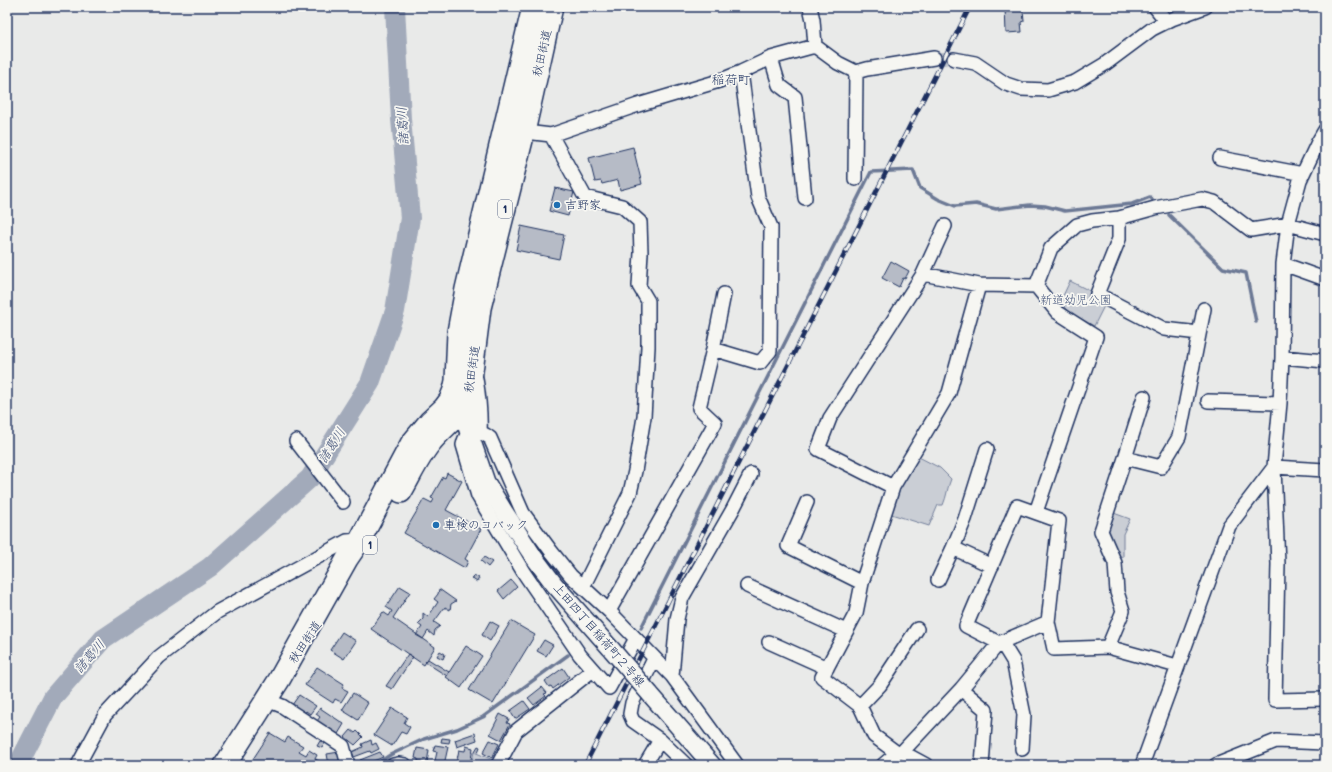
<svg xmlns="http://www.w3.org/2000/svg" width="1332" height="772" font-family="Mali,'Klee One',sans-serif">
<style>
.green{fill:#caced5;stroke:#727e9a}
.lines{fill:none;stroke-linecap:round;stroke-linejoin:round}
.stream{stroke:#6c7995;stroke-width:3.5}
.river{stroke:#a2aaba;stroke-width:20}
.building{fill:#b6bbc6;stroke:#1b2f5e}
.minor-tunnel{stroke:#c0c5cd;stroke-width:13;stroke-dasharray:13 6;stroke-linecap:butt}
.minor-casing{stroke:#1b2f5e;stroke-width:16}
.tertiary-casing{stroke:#1b2f5e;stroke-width:20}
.primary-casing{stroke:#1b2f5e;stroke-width:24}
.minor{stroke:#f6f6f2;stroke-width:13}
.tertiary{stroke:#f6f6f2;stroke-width:17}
.primary{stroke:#f6f6f2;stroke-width:21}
.rail-casing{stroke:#1b2f5e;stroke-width:4.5}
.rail{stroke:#f6f6f2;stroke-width:3;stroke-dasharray:9;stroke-linecap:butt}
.tertiary-bridge-casing{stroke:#1b2f5e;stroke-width:20;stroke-linecap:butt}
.tertiary-bridge{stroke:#f6f6f2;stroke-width:17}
.poi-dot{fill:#1f6fb2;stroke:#f6f6f2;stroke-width:1.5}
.labels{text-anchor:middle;stroke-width:3.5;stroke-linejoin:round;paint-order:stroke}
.shield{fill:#f6f6f2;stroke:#5d6b8a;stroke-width:1}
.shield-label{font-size:11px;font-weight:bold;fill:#1b2f5e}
.street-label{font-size:12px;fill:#1b2f5e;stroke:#f6f6f2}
.poi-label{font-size:12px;fill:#1b2f5e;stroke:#f6f6f2;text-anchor:start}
.park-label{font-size:12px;fill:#47577c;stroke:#f6f6f2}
.neighbourhood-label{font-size:13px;fill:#1b2f5e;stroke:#f6f6f2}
.water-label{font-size:13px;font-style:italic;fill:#44547a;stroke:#f6f6f2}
</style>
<rect width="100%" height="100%" fill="#e9eae9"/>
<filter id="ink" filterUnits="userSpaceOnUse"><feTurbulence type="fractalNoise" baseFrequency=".025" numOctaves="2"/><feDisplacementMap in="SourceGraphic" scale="8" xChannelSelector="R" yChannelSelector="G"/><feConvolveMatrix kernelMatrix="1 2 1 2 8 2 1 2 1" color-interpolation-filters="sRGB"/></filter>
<g filter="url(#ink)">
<!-- green -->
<path class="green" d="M1070 281 1090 291 1088 297 1105 304 1094 326 1071 313 1060 302Z
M915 455 940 468 951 479C947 488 947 496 943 505H938L929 526 888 513Z
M1111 512 1130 519 1123 534V557L1120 558 1106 526Z
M474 752 493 760 490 765H471Z"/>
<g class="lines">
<!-- stream -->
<path class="stream" d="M1169 215 1223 268 1246 273 1256 322
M641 628 871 172 913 170 920 188 938 199 955 206 976 204 996 209 1030 205 1045 206 1065 211 1132 204 1150 197 1152 199
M375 765 390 755 424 739 457 729 483 717 568 655"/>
<!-- river -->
<path class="river" d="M18 765 53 697 103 639 210 567 310 478 370 383 395 311 410 218 401 119 395 7"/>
</g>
<!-- building -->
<path class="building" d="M1005 7H1021V11H1023L1024 21 1021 22 1022 32 1006 33Z
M633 147 642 184 620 190 618 180 602 184 601 181 595 182 589 158Z
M555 188 574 192 568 216 549 211Z
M521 226 564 235 559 259 516 250Z
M891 261 909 271 905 279 903 278 899 287 882 278Z
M447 473 462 481 446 510 481 529 465 559 468 561 465 568 404 533 424 499 432 503 434 499 431 498 443 477 445 478Z
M484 557 492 562 488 567 481 561Z
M474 575 479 578 477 582 471 578Z
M511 580 517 587 504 599 498 591Z
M400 586 410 592 393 618 435 647 424 665 371 629 383 612 389 616 392 611 386 607Z
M439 589 456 601 451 604 450 610 445 607 434 622 440 626 435 630 434 636 428 631 423 639 416 635 422 627 418 624 423 619V613L428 617 438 602 434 599 438 594Z
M490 621 499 626 490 641 482 635Z
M511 621 535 635 493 704 469 690Z
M342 632 356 641 344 659 330 650Z
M544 640 553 645 546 656 537 651Z
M466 646 482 656 461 688 446 677Z
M440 651 445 654 443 659 437 656Z
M408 654 413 657 392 689 386 686Z
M428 659 449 672 447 676 425 662Z
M317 667 344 684 342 688 348 691 341 702 335 699 333 703 305 685Z
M563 668 569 677 553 689 551 686 549 687 545 681Z
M542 687 547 693 544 694 546 696 534 705 528 698Z
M353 693 368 703 358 720 342 710Z
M299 695 316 706 310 714 306 711 305 713 292 705Z
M524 701 530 709 515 719 510 711Z
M320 708 344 724 338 734 317 721 320 717 316 714Z
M392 708 407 717 404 723 410 727 406 734 401 732 392 746 374 735Z
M500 714 509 719 507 723 510 724 501 740 490 734Z
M351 730 355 733 357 731 363 737 355 745 345 737Z
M270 733 285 742 288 737 303 746 299 751 306 755 309 750 317 755 315 759 319 761 316 765H249Z
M475 733 477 740 457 747 455 740Z
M442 738 450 739 449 743 441 742Z
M371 740 372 745 376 743 379 749 371 753 370 751 354 757 352 752 363 747 362 744Z
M490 740 499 744 492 758 483 753Z
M320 741 325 743 322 748 317 746Z
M435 745 448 747 444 765H434L437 752 433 751Z
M466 746 473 748 470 765 456 764 459 750 465 751Z
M478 746 480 747 478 752 475 751Z
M417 748 429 750 427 763 418 761V759L415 758Z
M339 752 341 765H329L327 754Z
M380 752 383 757 369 763V765H362L360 760Z"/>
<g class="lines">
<!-- minor-tunnel -->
<path class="minor-tunnel" d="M934 58 954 59"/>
<!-- minor casing -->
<g class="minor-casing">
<path id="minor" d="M810 7 813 20 815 46 838 63 856 72 867 69 934 58
M1155 7 1167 22
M771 58 779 85 795 97 805 198
M954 59 975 63 1006 84 1021 89 1048 90 1075 82 1105 64 1152 29 1172 19 1205 7
M1325 130 1318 142 1300 180 1288 224 1283 264 1282 357 1280 403 1274 467 1278 564 1275 700 1325 699
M517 131 551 135 638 105 719 81 741 72 771 58 815 46
M551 135 585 197 622 206 640 222 641 253 639 286 648 301V347L644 417 635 471 630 493 583 587
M1220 158 1303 174
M855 179 856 72
M1119 218V239L1097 294 1164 329 1199 333
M1283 264 1325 279
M923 274 945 226
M713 349 724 294
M1282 357 1325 361
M1144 397 1125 458 1161 467 1179 437 1204 309
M1208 401 1280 403
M296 441 343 502
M987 449 965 519 953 548 992 566
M1125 458 1101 531 1115 563 1117 592 1123 611 1108 647 1177 666
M1274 467 1325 470
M893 487 949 393 979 285
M807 502 788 546 862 583
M1036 512 1096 337 1057 312 1036 286
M938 580 953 548
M747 586 846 631
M609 611 715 423 699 408 713 349 760 363 770 351 771 227 758 197 741 72
M635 640 609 688 580 655 524 573 478 496 463 445C466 429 480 430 490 438L523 513 551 551 571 576 609 611 672 676 737 765
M769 642 827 668
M654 659 632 703 630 714 633 721 660 740 686 765
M672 676 677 619 682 598 733 509 751 474
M961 689 986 710 982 765
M267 700 282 706 343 746 348 765
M860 706 880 685 917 629
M1022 749 1024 715 1013 661 1005 648 999 643 966 626 1017 506 1059 521 1048 622 1054 649 1108 647
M902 752 961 689 999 643 1048 622
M78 765 105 715 159 657 217 612 347 541 360 540
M393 765 398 764 405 765
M498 765 516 731 593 670
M645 765 660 740
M883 765 897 753
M926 765 902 752 897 753 874 736 860 706 822 677 856 613 862 583 893 487 818 449 830 418 923 274 979 285 1036 286 1051 248 1077 225 1092 221 1119 218 1155 208 1202 199 1214 202 1251 230 1288 224 1325 234
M1142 765 1229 526 1274 467
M1216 765 1276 741 1325 743"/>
</g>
<!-- tertiary casing -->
<g class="tertiary-casing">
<path id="tertiary" d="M474 379C477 397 479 414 478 432
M458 401 486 482 505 513 533 556 554 584 612 650
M650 694 712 765"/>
</g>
<!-- primary casing -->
<g class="primary-casing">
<path id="primary" d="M401 492C411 475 419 456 432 441 445 425 462 416 469 395L480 308 524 132 552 7
M225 765 279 680 347 559 360 540 411 444 430 421 444 408 450 400 454 390 456 381 458 332 466 289 533 7"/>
</g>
<!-- minor -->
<use href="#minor" class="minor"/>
<!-- tertiary -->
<use href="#tertiary" class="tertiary"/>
<!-- primary -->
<use href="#primary" class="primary"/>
<!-- rail casing -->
<g class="rail-casing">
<path id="rail" d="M585 765 970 7"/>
</g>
<!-- rail -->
<use href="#rail" class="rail"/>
<!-- tertiary-bridge casing -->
<g class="tertiary-bridge-casing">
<path id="tertiary-bridge" d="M612 650 650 694"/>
</g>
<!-- tertiary-bridge -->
<use href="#tertiary-bridge" class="tertiary-bridge"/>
</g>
</g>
<!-- markers -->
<g class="poi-dot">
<circle cx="557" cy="205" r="4"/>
<circle cx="436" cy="525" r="4"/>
</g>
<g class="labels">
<!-- shield labels -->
<g class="shield">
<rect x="498" y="200" width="14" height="18" rx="3"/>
<rect x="363" y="536" width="14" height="18" rx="3"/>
</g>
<g class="shield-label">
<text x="505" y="213">1</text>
<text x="370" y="549">1</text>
</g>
<!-- street labels -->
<g class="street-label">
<text transform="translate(542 53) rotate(-77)" y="4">秋田街道</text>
<text transform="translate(472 369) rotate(-82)" y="4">秋田街道</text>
<text transform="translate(599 635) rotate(49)" y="4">上田四丁目稲荷町２号線</text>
<text transform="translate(305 642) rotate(-56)" y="4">秋田街道</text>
</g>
<!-- poi labels -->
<g class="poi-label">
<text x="565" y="209">吉野家</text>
<text x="444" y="529">車検のコバック</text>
</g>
<!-- park labels -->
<g class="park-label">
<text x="1076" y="304">新道幼児公園</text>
</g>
<!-- neighbourhood labels -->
<g class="neighbourhood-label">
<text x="731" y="84">稲荷町</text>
</g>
<!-- water labels -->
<g class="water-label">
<text transform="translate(402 126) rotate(-94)" y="5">諸葛川</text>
<text transform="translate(331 445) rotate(-58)" y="5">諸葛川</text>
<text transform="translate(89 656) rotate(-49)" y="5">諸葛川</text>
</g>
</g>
<!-- margin -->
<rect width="1332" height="772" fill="none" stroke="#f6f6f2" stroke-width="24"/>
<rect x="12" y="12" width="1308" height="748" fill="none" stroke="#1b2f5e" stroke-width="1.5" filter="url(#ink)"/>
</svg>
